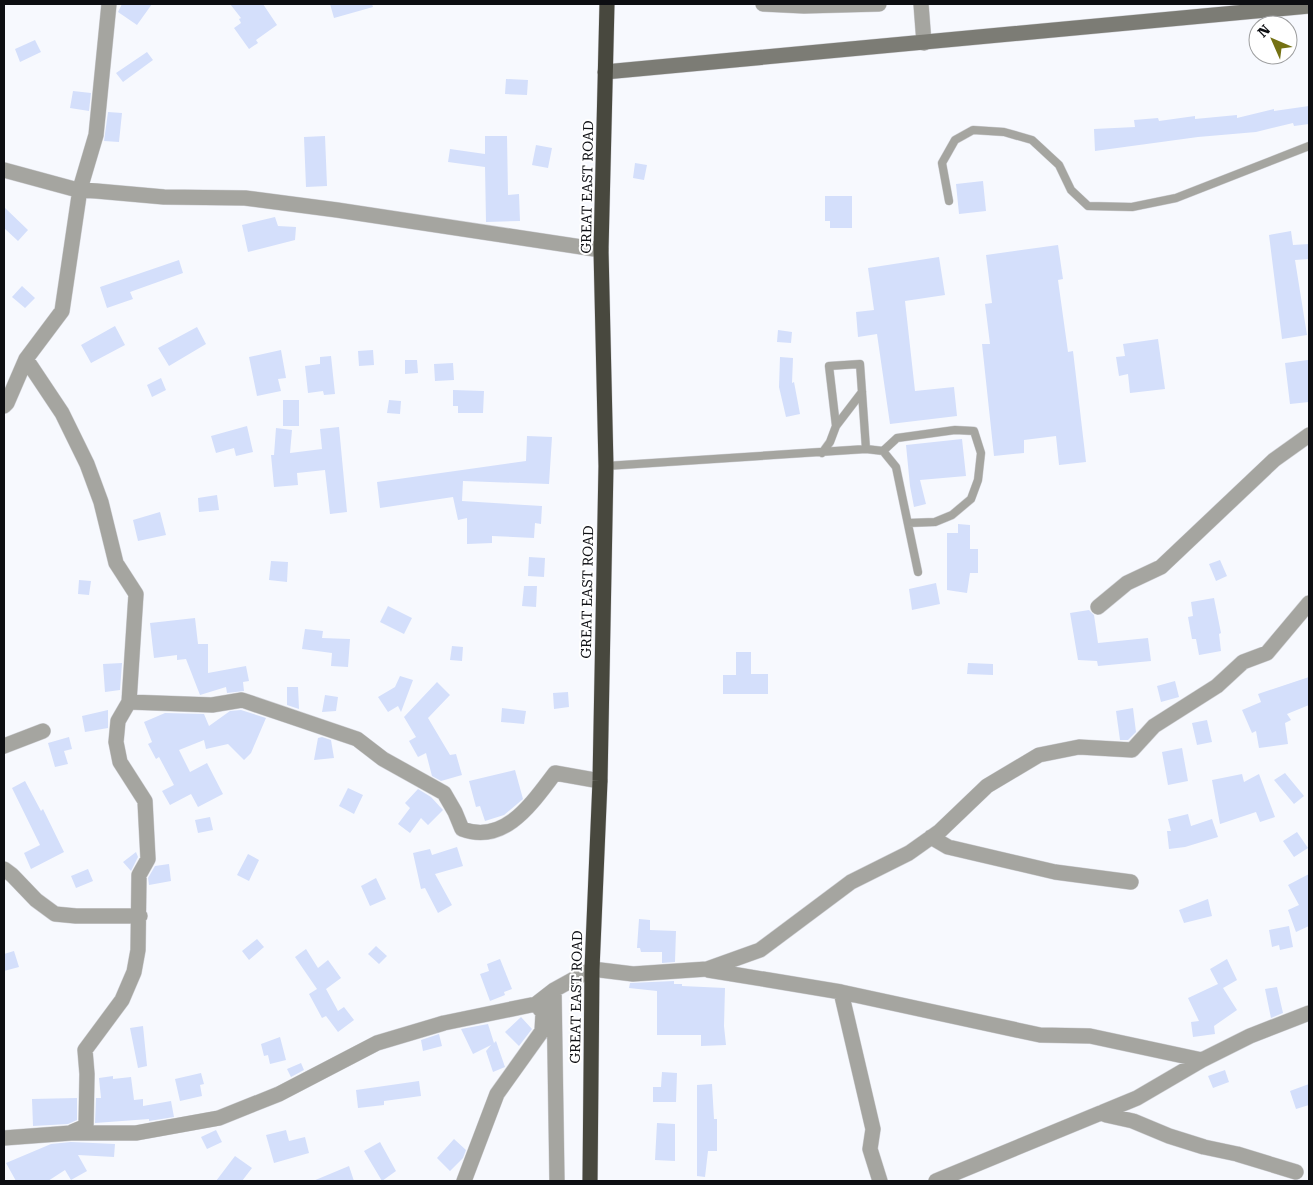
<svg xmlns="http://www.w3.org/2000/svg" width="1313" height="1185" font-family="'Roboto Serif',serif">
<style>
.building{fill:#d4dffb}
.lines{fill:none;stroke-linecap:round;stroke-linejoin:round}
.lane-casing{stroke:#d2d3d8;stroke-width:9}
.street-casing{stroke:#d2d3d8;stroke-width:16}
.secondary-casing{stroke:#d2d3d8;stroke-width:16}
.highway-casing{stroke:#d2d3d8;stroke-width:16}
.lane{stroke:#a5a5a0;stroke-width:8}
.street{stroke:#a5a5a0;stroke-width:15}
.secondary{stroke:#7c7c75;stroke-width:15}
.highway{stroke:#48483e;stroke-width:15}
.labels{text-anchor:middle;stroke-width:4;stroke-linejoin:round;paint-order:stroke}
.street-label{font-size:14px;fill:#0d0e12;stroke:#fff}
</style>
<rect width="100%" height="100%" fill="#f7f9fe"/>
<!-- building -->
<path class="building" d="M122 4H152L137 25 118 12Z
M230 4H263L277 25 256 40 258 43 249 49 234 28 241 23 239 19 241 18Z
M330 4H372L373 7 334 18Z
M35 40 41 52 20 62 15 49Z
M147 52 153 60 123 82 116 73Z
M506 79 528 80 527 95 505 94Z
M73 91 91 93 89 111 70 108Z
M1309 106V124L1294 126 1293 123 1256 132 1198 137 1095 151 1094 129 1135 127 1134 120 1158 118 1159 121 1195 116V119L1237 115V118L1274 109V111Z
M108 112 122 113 119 142 104 141Z
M325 136 327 186 306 187 304 137Z
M485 136H507L508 195 519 194 520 221 486 222 485 167 448 162 450 149 485 154Z
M536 145 552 148 548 168 532 165Z
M635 163 647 165 644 180 633 178Z
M983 181 986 211 959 214 956 184Z
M825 196H852V228H830V221H825Z
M4 207 28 230 18 241 4 228Z
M275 217 278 226 296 227 295 240 248 252 242 225Z
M1291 231 1293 245 1309 244V259L1295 260 1307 335 1282 339 1269 235Z
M1058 245 1063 279 1058 280 1068 352 1073 351 1086 462 1059 465 1056 436 1024 440V453L994 456 982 344H990L985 304 992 303 986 255Z
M939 257 945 295 905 301 915 391 954 387 957 416 890 424 877 334 858 337 856 312 874 310 868 268Z
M179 260 183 273 130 292 133 299 107 308 100 287Z
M22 286 35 298 25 308 12 297Z
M115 326 125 345 91 363 81 345Z
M197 327 206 344 169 366 158 348Z
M778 330 792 332 791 343 777 342Z
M1158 339 1165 389 1130 393 1128 374 1119 376 1116 357 1125 356 1123 344Z
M281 350 286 378 278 379 281 391 257 396 249 357Z
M373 350 374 365 359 366 358 351Z
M331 356 335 394 324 395 323 391 308 393 305 366 320 364V357Z
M780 357 793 358 792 383 794 382 800 414 786 417 779 387Z
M405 360H417L418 373 405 374Z
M1308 360 1309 402 1290 404 1285 363Z
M453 363 454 380 435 381 434 364Z
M161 378 166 390 152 397 147 385Z
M453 390 484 391 483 413H458V406H453Z
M283 400H299V426H283Z
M389 400 401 401 400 414 387 413Z
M247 426 253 452 236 456 234 448 216 453 211 436Z
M339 427 347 512 330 514 325 470 297 473 298 485 274 487 271 455H274L276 428 292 430 290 453 322 449 320 429Z
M527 436 552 437 549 484 463 481 462 501 542 506 541 524 535 523 534 538 492 536V543L467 544V518L458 520 453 497 380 508 377 482 526 461Z
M962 439 966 476 920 480 926 504 914 507 910 486 906 445Z
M217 495 219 510 199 512 198 498Z
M160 512 166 535 138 541 133 520Z
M958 524 970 525V549H978V573H970L967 593 947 590V533H958Z
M529 557 545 558 544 577 528 576Z
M1220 560 1227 576 1216 581 1209 564Z
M271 561 288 562 287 582 269 580Z
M79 580 91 581 89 595 78 594Z
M936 583 940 604 912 610 909 589Z
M524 586H537L536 607 522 606Z
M1214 598 1221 633 1219 634 1221 651 1199 655 1196 639H1192L1188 617 1193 616 1191 602Z
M388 606 412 618 404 634 380 622Z
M1089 610 1094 615 1098 643 1148 638 1151 661 1098 666 1097 661 1078 660 1070 613Z
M195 618 198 644H208V673L246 666 249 681 243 682 244 691 227 693 226 687 200 695 186 659 177 660V655L154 658 150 623Z
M305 629 323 631 322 638 350 639 348 667 331 666 332 653 302 649Z
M452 646 463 647 462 661 450 660Z
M736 652H751V674H768V694H723V675H736Z
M122 663 120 690 105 692 103 664Z
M968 663 993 664V675L967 674Z
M400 676 413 680 401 712 398 706 388 712 378 697 395 687Z
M1309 677V705L1287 714 1291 720 1285 723 1288 744 1259 748 1256 731 1252 733 1242 710 1261 702 1258 694Z
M1175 681 1179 697 1161 702 1157 686Z
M437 682 450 695 428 718 450 755 456 754 462 775 441 781 432 776 426 753 418 757 409 741 416 737 404 717Z
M287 687H298L299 709 287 705Z
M568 692 569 707 554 709 553 693Z
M325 695 338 697 336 711 322 712Z
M502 708 526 711 524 724 501 722Z
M1133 708 1136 732 1128 740H1120L1116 711Z
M108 710V728L85 732 82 716Z
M241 710 266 718 251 753 244 760 228 744 206 749 204 740 179 750 190 772 207 763 223 794 198 807 191 794 170 805 162 791 174 785 159 757 156 759 148 744 152 742 144 722 165 713 204 714 209 726 230 711Z
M1207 720 1212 742 1197 745 1192 723Z
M69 737 72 749 64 751 68 764 55 767 48 743Z
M322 737 331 740 334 758 314 760 318 738Z
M1182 748 1188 781 1168 785 1162 752Z
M515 770 523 799 504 815 485 821 480 806 476 807 469 781Z
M1285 773 1304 796 1294 804 1274 780Z
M1242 774 1244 782 1259 774 1275 817 1260 822 1256 812 1220 824 1212 780Z
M25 781 41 811 43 809 64 852 31 869 24 853 40 845 12 788Z
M348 788 363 795 354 814 339 806Z
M418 789 431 797 443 810 428 825 421 818 410 833 398 824 410 808 405 803Z
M1188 814 1191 826 1212 819 1218 837 1185 847 1169 849 1167 831H1171L1168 819Z
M210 817 213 830 198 833 195 820Z
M1297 832 1308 848 1294 857 1283 841Z
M457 847 463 866 435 874 452 905 438 913 425 888 421 889 413 853 430 849 432 855Z
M136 852 138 857 131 871 123 862Z
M248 854 259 860 249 881 237 875Z
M169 864 171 881 149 885 148 878 155 866Z
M88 869 93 881 76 888 71 876Z
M1309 874V926L1296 932 1288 910 1299 905 1288 885Z
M376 878 386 899 370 906 361 886Z
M1208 899 1212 916 1184 923 1179 910Z
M639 919 650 920V930L676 931 675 962 662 963V952H641L640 948H637Z
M1289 926 1293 947 1280 950 1279 945 1272 947 1269 930Z
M257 939 264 947 249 960 242 951Z
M376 946 387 956 379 964 368 954Z
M306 949 318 968 328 960 341 978 326 989 338 1011 344 1007 354 1020 338 1032 326 1016 322 1018 309 994 317 989 295 957Z
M14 951 19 967 4 971V954Z
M500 959 512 989 504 992 505 995 490 1001 480 974 489 971 487 964Z
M1227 959 1237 980 1223 988 1237 1010 1214 1026 1215 1034 1193 1037 1191 1022 1199 1021 1188 998 1218 984 1210 969Z
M674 981V984H682V986L725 988 724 1026 726 1045 701 1046V1035H657V991L629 988 630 983Z
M1277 987 1283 1013 1271 1018 1265 989Z
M521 1017 532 1029 519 1046 505 1032Z
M488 1024 494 1043 496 1041 505 1067 493 1072 486 1051 491 1045 473 1054 461 1029Z
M143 1026 147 1066 138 1068 130 1028Z
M439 1034 442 1046 423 1051 421 1040Z
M280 1037 286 1060 270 1064 268 1055 264 1056 261 1044Z
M301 1063 304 1070 291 1077 287 1069Z
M1225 1070 1229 1082 1213 1088 1208 1076Z
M662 1072 677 1073 676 1102H653V1087H661Z
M201 1073 204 1084 200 1085 202 1096 180 1101 175 1079Z
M113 1076V1079L131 1077 134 1100 143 1099V1106L171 1101 174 1117 149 1121V1119L95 1123 96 1098H101L99 1078Z
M419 1081 421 1096 384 1101V1105L358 1108 356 1090Z
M712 1084 714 1119H717V1151H708L705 1177 697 1176V1085Z
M1309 1084V1105L1296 1109 1290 1091Z
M77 1098V1120L68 1124 33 1126 32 1099Z
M657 1123 675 1124V1161L655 1160Z
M216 1130 222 1142 207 1149 201 1137Z
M286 1130 289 1141 305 1137 309 1153 274 1163 266 1135Z
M454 1139 466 1150 463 1158 450 1171 437 1158Z
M71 1142 115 1144 114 1157 78 1155 87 1171 71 1180 65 1170 48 1181H16L6 1163 51 1144Z
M380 1142 396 1171 382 1181 364 1151Z
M235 1156 252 1168 242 1181H216Z
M349 1166 354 1181H313Z"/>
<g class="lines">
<!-- lane casing -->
<g class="lane-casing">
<path id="lane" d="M949 201 942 163 955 140 973 130 1004 132 1032 140 1059 165 1071 190 1088 206 1132 207 1176 198 1309 146
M836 426 862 392
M883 451 897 438 955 430 974 431 981 453 978 480 971 499 952 515 935 522 908 523
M822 453 830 442 836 426 829 366 860 364 866 449
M606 466 866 449 883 451 896 467 918 572"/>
</g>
<!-- street casing -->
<g class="street-casing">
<path id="street" d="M763 4 804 6 879 4
M921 4 924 43
M4 170 74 189 164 197 245 198 337 210 601 250
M26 359 62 413 87 464 101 502 116 563 136 594 129 702 118 721 116 742 120 762 145 801 148 859 139 875 138 950 134 972 122 1000 85 1050 87 1074 86 1126 72 1132
M4 406 7 403 26 359 62 311 80 189 96 135 109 4
M1098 607 1127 583 1161 567 1274 460 1309 435
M129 702 212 705 242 700 357 739 383 759 444 793 455 812 462 829C505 845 532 803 555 773L600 781
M4 746 43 731
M931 837 948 847 1055 872 1131 882
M4 869 12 875 36 900 55 914 76 916H140
M708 970 841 992 1040 1035 1090 1036 1202 1060 1250 1036 1309 1013
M554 990 557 1181
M841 992 873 1129 870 1149 880 1181
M1103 1112 1106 1115 1133 1121 1169 1136 1204 1147 1237 1154 1296 1172
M4 1138 71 1133H136L219 1118 279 1094 377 1043 444 1023 536 1004 554 990 592 969 633 974 707 969 760 950 851 882 909 853 940 831 987 786 1039 755 1079 747 1132 750 1154 726 1217 686 1243 662 1267 653 1309 603
M464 1181 497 1094 542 1031 543 1013 536 1004
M936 1181 1137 1098 1202 1060"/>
</g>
<!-- secondary casing -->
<g class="secondary-casing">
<path id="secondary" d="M605 72 1309 6"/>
</g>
<!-- highway casing -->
<g class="highway-casing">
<path id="highway" d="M590 1181 592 969 600 781 606 466 601 250 607 4"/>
</g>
<!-- lane -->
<use href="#lane" class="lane"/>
<!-- street -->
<use href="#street" class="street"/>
<!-- secondary -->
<use href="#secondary" class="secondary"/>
<!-- highway -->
<use href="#highway" class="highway"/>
</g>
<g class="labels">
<!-- street labels -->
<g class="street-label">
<text transform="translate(587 187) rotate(-89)" y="5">GREAT EAST ROAD</text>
<text transform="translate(587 592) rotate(-89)" y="5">GREAT EAST ROAD</text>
<text transform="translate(576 997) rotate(-89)" y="5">GREAT EAST ROAD</text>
</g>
</g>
<!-- border -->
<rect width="1313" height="1185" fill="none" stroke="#0d0e12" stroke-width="10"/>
<!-- north arrow -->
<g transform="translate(1273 40) rotate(315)"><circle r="24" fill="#ffffff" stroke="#9e9fa0"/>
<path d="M0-4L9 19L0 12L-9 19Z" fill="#747113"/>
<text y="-8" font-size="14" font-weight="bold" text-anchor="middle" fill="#0d0e12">N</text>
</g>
</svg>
